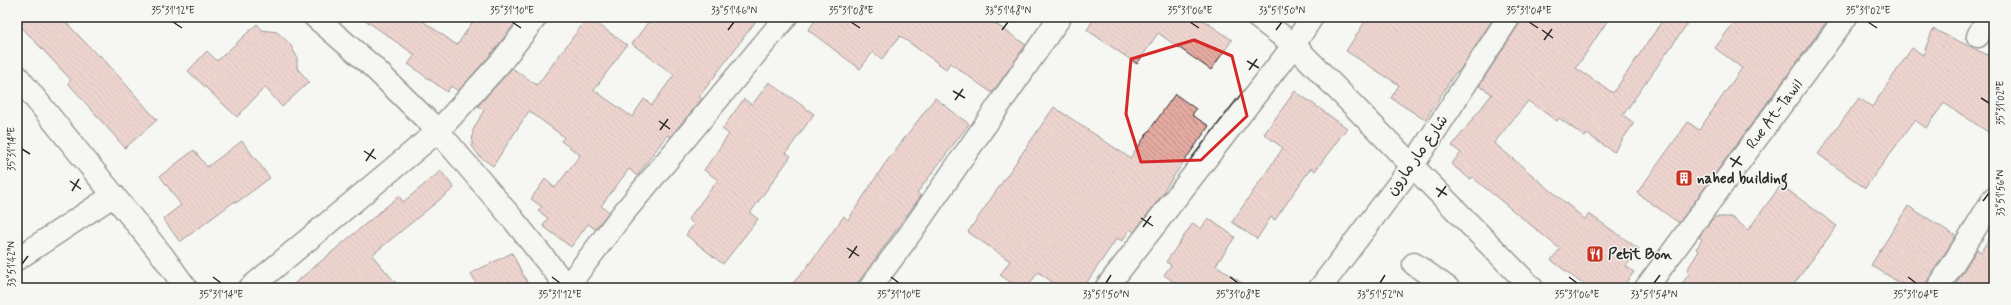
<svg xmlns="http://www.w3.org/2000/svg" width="2011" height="305" font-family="Mynerve,'Playpen Sans Arabic',sans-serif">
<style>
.building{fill:url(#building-back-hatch);stroke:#2b2b2b}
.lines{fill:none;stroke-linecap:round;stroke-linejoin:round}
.minor-casing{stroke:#2b2b2b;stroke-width:25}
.minor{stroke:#f6f6f2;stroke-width:22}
.marked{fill:none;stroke:#d62828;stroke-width:3;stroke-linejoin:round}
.ticks{fill:none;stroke:#2b2b2b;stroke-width:1.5}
.labels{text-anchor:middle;stroke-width:3;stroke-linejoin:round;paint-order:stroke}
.street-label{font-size:15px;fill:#2b2b2b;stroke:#f6f6f2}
.poi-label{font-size:15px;font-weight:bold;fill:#2b2b2b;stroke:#f6f6f2;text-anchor:start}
.neatline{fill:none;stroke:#2b2b2b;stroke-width:1.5}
.ticks-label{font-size:10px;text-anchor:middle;fill:#2b2b2b}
</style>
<defs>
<pattern id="building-back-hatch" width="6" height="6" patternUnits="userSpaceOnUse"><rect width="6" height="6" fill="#e5aba2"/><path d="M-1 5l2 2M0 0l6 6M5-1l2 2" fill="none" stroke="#ba8b84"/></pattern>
</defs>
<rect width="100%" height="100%" fill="#f6f6f2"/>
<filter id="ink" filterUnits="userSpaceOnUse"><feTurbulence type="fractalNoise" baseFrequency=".025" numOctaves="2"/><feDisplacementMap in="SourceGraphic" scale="8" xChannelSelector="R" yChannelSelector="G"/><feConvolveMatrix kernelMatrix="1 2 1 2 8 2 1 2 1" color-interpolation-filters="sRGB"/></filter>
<g filter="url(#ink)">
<!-- building -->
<path class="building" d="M17 17H61L98 56 100 55 157 120 125 148 68 83 71 80 17 22Z
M361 17H417L457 45 476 17H520L491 54 458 91 451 86 447 92 408 64 415 55Z
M588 17 627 45 594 90 632 117 644 99 652 105 674 75 632 44 652 17H759L699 97 702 99 670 137 667 135 637 176 629 169 601 206 609 212 595 229 588 224 571 247 543 226 548 218 538 211 542 207 531 199 545 179 555 188 580 155 561 141 564 137 529 111 493 166 480 157 472 146 473 130 484 110 478 106 512 68 537 85Z
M818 17H986L1026 45 992 93 950 63 946 69 900 36 882 59 873 52 860 69 808 30Z
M1095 17H1199L1232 40 1211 70 1158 33 1137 64 1087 30Z
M1368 17H1494L1458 73 1456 72 1425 120 1391 98 1399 85 1346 51Z
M1521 17H1610L1576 68 1613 93 1665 17H1692L1623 115 1634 123 1614 152 1587 134 1585 137 1559 118 1557 121 1528 101 1494 143 1585 219 1589 214 1639 249 1626 266 1634 272 1622 288H1588L1551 260 1560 249 1472 177 1470 179 1451 164 1461 153 1452 146 1492 94 1479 86 1519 24Z
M1738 17H1827L1829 18 1679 223 1637 193 1688 122 1699 130 1742 68 1715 48Z
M257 24 262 30 277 32 290 44 297 57V68L309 82 282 107 265 87 237 117 188 71 207 51 217 61Z
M1933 29 1994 58V136L1944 103 1926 128 1915 120 1865 188 1818 154 1859 98 1872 107 1912 48 1923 55Z
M769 82 814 114 786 153 791 156 750 213 758 219 723 264 686 235 694 224 688 219 718 180 704 170 729 134 722 129 744 99 752 105Z
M1295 91 1347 128 1315 171 1311 168 1275 220 1271 217 1257 239 1232 222 1283 148 1264 134Z
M1175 94 1196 109 1192 115 1209 126 1164 190 1165 191 1134 232 1130 229 1122 241 1117 238 1083 288H1061L1038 272 1027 288H1019L1000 275 1010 261 968 232 1054 107 1130 158Z
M935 98 969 124 917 193 921 196 920 197 854 288H788L804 271 844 216 848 220 884 165Z
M242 141 270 178 236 203 235 201 180 242 163 219 181 205 160 176 194 150 207 167Z
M441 171 454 188 372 255 400 288H289L399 196 403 202Z
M1781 185 1837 226 1791 288H1679L1690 272 1687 270 1699 251 1696 249 1702 240 1699 237 1714 217H1731L1748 230Z
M1908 206 1956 236 1927 281 1926 288H1908L1871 265Z
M1208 218 1235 237 1216 265 1249 288H1182L1164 275 1171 265 1166 262 1193 223 1201 229Z
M1994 230V288H1953L1977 249 1981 252Z
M512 253 530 288H478L471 273Z"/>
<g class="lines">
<!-- minor casing -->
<g class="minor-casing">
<path id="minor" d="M315 17 372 66 438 131 512 218 568 288
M1257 17 1294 45 1532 288
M1978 36 1988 17
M17 76 162 255 186 288
M17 259 114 195
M1414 264 1448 288
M567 287 621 216 786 17
M250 288 438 131 501 62 536 17
M870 288 907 238 1060 17
M1106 288 1294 45 1312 17
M1320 288 1413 165 1509 17
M1646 288 1846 17
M1938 288 1994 198"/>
</g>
<!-- minor -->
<use href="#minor" class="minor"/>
</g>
</g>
<!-- marked area -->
<path d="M0 0H2011V305H0ZM1194 40 1232 56 1247 116 1201 160 1141 162 1126 114 1131 59Z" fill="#f6f6f2" fill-opacity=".55" fill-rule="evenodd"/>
<path class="marked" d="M1194 40 1232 56 1247 116 1201 160 1141 162 1126 114 1131 59Z"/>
<!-- ticks -->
<path class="ticks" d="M173 22 182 28M512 22 521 28M851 22 860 28M1190 22 1199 28M1529 22 1538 28M1868 22 1877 28M728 30 734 22M1002 30 1008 22M1276 30 1282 22M1542 30 1553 38M1544 40 1552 29M1247 61 1259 68M1249 70 1257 59M953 91 965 98M1981 98 1989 103M955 100 963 89M659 121 670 129M660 130 668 119M22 149 30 154M364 151 376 159M1730 158 1742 165M366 161 374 149M1732 167 1740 156M70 181 81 189M1436 188 1447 195M72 191 79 179M1438 197 1446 186M1983 201 1989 193M1141 218 1153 226M1143 227 1151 216M847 248 859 256M849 258 857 246M22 264 28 256M213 277 221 283M552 277 560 283M891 277 899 283M1230 277 1238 283M1569 277 1577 283M1908 277 1916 283M1106 283 1111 275M1380 283 1385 275M1654 283 1660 275"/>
<!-- icons -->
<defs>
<g id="building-square" transform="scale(0.9)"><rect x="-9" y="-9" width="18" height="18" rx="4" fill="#c8321e" stroke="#f6f6f2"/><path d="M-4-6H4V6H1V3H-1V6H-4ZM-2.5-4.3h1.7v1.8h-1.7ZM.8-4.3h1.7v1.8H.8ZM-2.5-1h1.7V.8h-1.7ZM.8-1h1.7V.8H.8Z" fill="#fff"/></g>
<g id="restaurant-square" transform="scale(0.9)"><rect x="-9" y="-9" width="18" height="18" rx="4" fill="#c8321e" stroke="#f6f6f2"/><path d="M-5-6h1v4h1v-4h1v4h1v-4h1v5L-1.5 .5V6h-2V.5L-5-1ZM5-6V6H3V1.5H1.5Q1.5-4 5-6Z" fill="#fff"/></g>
</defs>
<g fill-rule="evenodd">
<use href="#building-square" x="1684" y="178"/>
<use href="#restaurant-square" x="1595" y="254"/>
</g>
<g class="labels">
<!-- street labels -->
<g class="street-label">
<text transform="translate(1774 114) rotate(-53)" y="5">Rue At-Tawil</text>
<text transform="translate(1417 155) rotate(-55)" y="5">شارع مار مارون</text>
</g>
<!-- poi labels -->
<g class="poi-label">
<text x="1697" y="183">nahed building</text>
<text x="1608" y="259">Petit Bon</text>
</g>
</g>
<!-- margin -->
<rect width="2011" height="305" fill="none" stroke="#f6f6f2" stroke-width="44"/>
<rect x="22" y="22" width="1967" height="261" class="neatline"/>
<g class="ticks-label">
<text x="173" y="14">35°31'12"E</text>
<text x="512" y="14">35°31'10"E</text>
<text x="734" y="14">33°51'46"N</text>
<text x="851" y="14">35°31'08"E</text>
<text x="1008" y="14">33°51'48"N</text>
<text x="1190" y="14">35°31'06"E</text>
<text x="1282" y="14">33°51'50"N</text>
<text x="1529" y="14">35°31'04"E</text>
<text x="1868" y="14">35°31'02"E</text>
<text transform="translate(2000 103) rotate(-90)" y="4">35°31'02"E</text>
<text transform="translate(11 149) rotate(-90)" y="4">35°31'14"E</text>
<text transform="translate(2000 193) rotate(-90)" y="4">33°51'56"N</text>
<text transform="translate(11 264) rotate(-90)" y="4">33°51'42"N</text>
<text x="221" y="298">35°31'14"E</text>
<text x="560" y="298">35°31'12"E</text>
<text x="899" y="298">35°31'10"E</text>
<text x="1106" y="298">33°51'50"N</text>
<text x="1238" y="298">35°31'08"E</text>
<text x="1380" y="298">33°51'52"N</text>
<text x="1577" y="298">35°31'06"E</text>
<text x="1654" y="298">33°51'54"N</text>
<text x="1916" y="298">35°31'04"E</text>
</g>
</svg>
